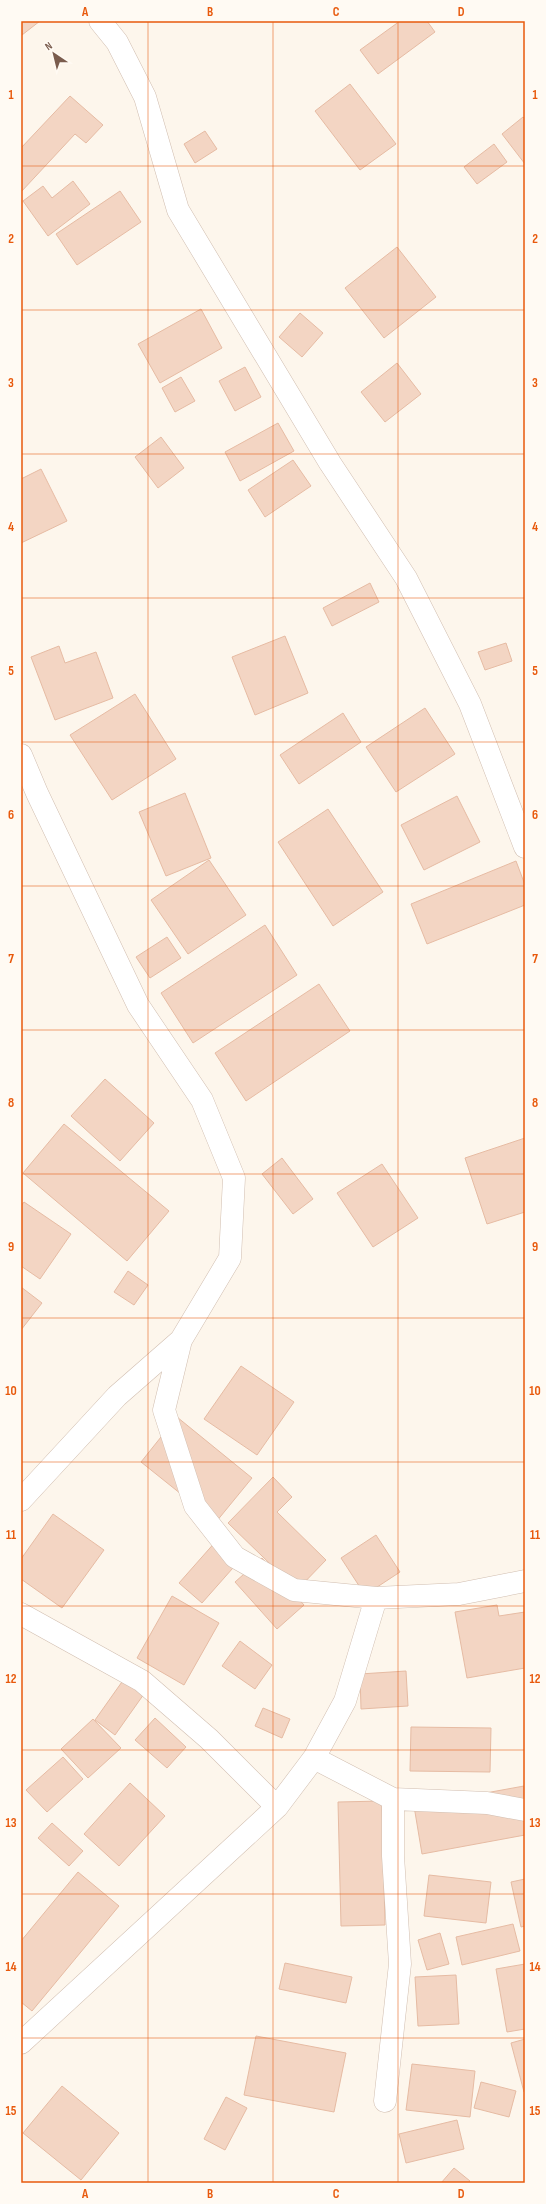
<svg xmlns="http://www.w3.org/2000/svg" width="546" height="2204" font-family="'Sofia Sans Condensed',sans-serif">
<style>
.building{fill:#f3d5c3;stroke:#e6bba3}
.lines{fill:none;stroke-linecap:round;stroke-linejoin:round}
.street-casing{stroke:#d1beb0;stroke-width:23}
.street{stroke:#fff;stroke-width:22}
.grid{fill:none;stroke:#e8590c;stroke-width:1;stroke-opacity:0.55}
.neatline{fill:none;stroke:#e8590c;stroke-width:1.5}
.grid-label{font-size:13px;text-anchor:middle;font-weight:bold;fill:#e8590c}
</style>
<rect width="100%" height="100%" fill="#fdf6ec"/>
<!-- building -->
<path class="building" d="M21 21H40L22 35Z
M400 21H427L435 32 378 74 360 50Z
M350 84 396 144 360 170 315 111Z
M70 96 103 125 86 143 75 134 21 192V148Z
M523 117 525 119V164L502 134Z
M205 131 217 149 195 163 184 144Z
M494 144 507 162 477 184 464 167Z
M73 181 90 204 48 236 23 201 43 186 52 198Z
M120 191 141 222 77 265 56 234Z
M397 247 436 297 384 338 345 288Z
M201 309 222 348 160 383 138 344Z
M300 313 323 333 302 357 279 337Z
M397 363 421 394 385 422 361 392Z
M245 367 261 397 235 411 219 381Z
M181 377 195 401 175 412 162 388Z
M278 423 294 451 240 481 225 452Z
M161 437 184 468 158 488 135 457Z
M293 460 311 486 265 517 248 490Z
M41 469 67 521 21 543V479Z
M370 583 379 602 332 626 323 608Z
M285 636 308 693 255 715 232 657Z
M506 643 512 661 485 670 478 652Z
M59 646 65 663 96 652 113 698 55 720 31 657Z
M135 694 176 759 112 800 70 735Z
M425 708 455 754 396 792 366 747Z
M343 713 361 742 299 784 280 755Z
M185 793 211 858 166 876 139 812Z
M457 796 480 842 424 870 401 825Z
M328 809 383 892 333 926 278 842Z
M209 860 246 915 188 954 151 900Z
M516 861 525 885V905L427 944 411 904Z
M265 925 297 975 193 1043 161 993Z
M167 937 181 958 150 978 136 957Z
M319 984 350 1031 246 1101 215 1053Z
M105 1079 154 1123 120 1161 71 1116Z
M64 1124 169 1211 127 1261 23 1173Z
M525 1138V1212L487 1224 465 1158Z
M282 1158 313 1199 293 1214 262 1174Z
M382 1164 418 1218 373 1247 337 1193Z
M24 1202 71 1234 40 1279 21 1266V1206Z
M128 1271 148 1285 134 1305 114 1292Z
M21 1287 42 1303 21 1330Z
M241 1366 294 1402 257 1455 204 1419Z
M177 1417 252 1478 216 1522 141 1462Z
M273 1477 292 1497 277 1512 326 1560 297 1590 228 1523Z
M53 1514 104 1550 62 1608 21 1579V1559Z
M376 1535 400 1572 365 1595 341 1558Z
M217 1540 240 1560 202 1603 179 1583Z
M262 1558 304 1605 277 1629 235 1582Z
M172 1596 219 1623 184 1685 137 1658Z
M497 1605 499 1616 525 1612V1668L467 1678 455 1612Z
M240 1641 272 1665 255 1689 222 1666Z
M406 1671 408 1706 361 1709 360 1674Z
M124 1679 144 1694 115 1735 95 1720Z
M263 1708 290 1719 282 1738 255 1726Z
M155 1718 186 1747 167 1768 135 1740Z
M93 1719 121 1748 88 1778 61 1749Z
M411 1727 491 1728 490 1772 410 1771Z
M63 1757 83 1779 47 1812 26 1790Z
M130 1783 165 1816 119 1866 84 1834Z
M524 1786 525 1835 422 1854 414 1806Z
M382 1801 385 1925 341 1926 338 1802Z
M52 1823 83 1851 69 1866 38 1838Z
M78 1872 119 1906 32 2011 21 2002V1941Z
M429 1875 491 1882 486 1923 424 1916Z
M525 1879V1926L521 1927 511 1882Z
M513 1924 520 1951 462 1965 456 1937Z
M440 1933 449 1964 427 1970 418 1940Z
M285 1963 352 1977 346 2003 279 1989Z
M525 1964V2029L507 2032 496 1969Z
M456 1975 459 2024 418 2026 415 1977Z
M256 2036 346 2053 334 2112 244 2095Z
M525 2039V2091L524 2092 511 2043Z
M412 2064 475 2071 470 2117 406 2110Z
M481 2082 516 2091 509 2117 474 2108Z
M62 2086 119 2133 81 2180 23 2133Z
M226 2097 247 2108 225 2150 204 2139Z
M457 2120 464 2149 406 2163 399 2134Z
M454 2168 470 2181 468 2183H441Z"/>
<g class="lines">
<!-- street casing -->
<g class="street-casing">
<path id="street" d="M100 21 117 42 145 97 178 210 330 463 406 578 470 704 525 847
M21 755 37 793 138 1005 202 1100 234 1178 230 1258 181 1340 164 1410 195 1506 235 1557 294 1590 376 1598 459 1594 525 1581
M21 1500 117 1396 181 1340
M21 1614 142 1681 209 1739 277 1807
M314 1758 393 1799 487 1803 525 1810
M21 2043 277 1807 314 1758 345 1701 376 1598
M385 2101 400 1964 393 1856V1799"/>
</g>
<!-- street -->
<use href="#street" class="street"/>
</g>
<!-- grid -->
<path class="grid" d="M148 21V2183M273 21V2183M398 21V2183M21 166H525M21 310H525M21 454H525M21 598H525M21 742H525M21 886H525M21 1030H525M21 1174H525M21 1318H525M21 1462H525M21 1606H525M21 1750H525M21 1894H525M21 2038H525"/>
<!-- border -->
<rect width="546" height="2204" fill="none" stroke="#fffaf3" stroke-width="44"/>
<!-- north arrow -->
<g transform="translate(54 54) rotate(325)" stroke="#fffaf3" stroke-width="3" paint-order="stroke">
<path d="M0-3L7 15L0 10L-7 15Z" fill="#7a5c4d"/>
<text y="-6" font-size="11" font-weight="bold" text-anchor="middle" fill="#7a5c4d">N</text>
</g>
<rect x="22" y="22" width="502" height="2160" class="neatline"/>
<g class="grid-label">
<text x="85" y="16">A</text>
<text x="210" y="16">B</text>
<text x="336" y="16">C</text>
<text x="461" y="16">D</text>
<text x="11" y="99">1</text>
<text x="535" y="99">1</text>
<text x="11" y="243">2</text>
<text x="535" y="243">2</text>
<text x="11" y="387">3</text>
<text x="535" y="387">3</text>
<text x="11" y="531">4</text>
<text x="535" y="531">4</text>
<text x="11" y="675">5</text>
<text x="535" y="675">5</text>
<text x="11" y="819">6</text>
<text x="535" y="819">6</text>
<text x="11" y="963">7</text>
<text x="535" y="963">7</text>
<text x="11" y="1107">8</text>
<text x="535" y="1107">8</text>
<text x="11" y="1251">9</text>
<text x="535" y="1251">9</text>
<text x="11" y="1395">10</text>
<text x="535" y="1395">10</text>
<text x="11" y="1539">11</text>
<text x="535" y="1539">11</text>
<text x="11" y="1683">12</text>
<text x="535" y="1683">12</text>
<text x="11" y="1827">13</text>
<text x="535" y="1827">13</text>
<text x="11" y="1971">14</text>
<text x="535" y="1971">14</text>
<text x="11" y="2115">15</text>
<text x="535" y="2115">15</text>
<text x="85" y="2198">A</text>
<text x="210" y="2198">B</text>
<text x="336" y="2198">C</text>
<text x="461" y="2198">D</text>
</g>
</svg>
